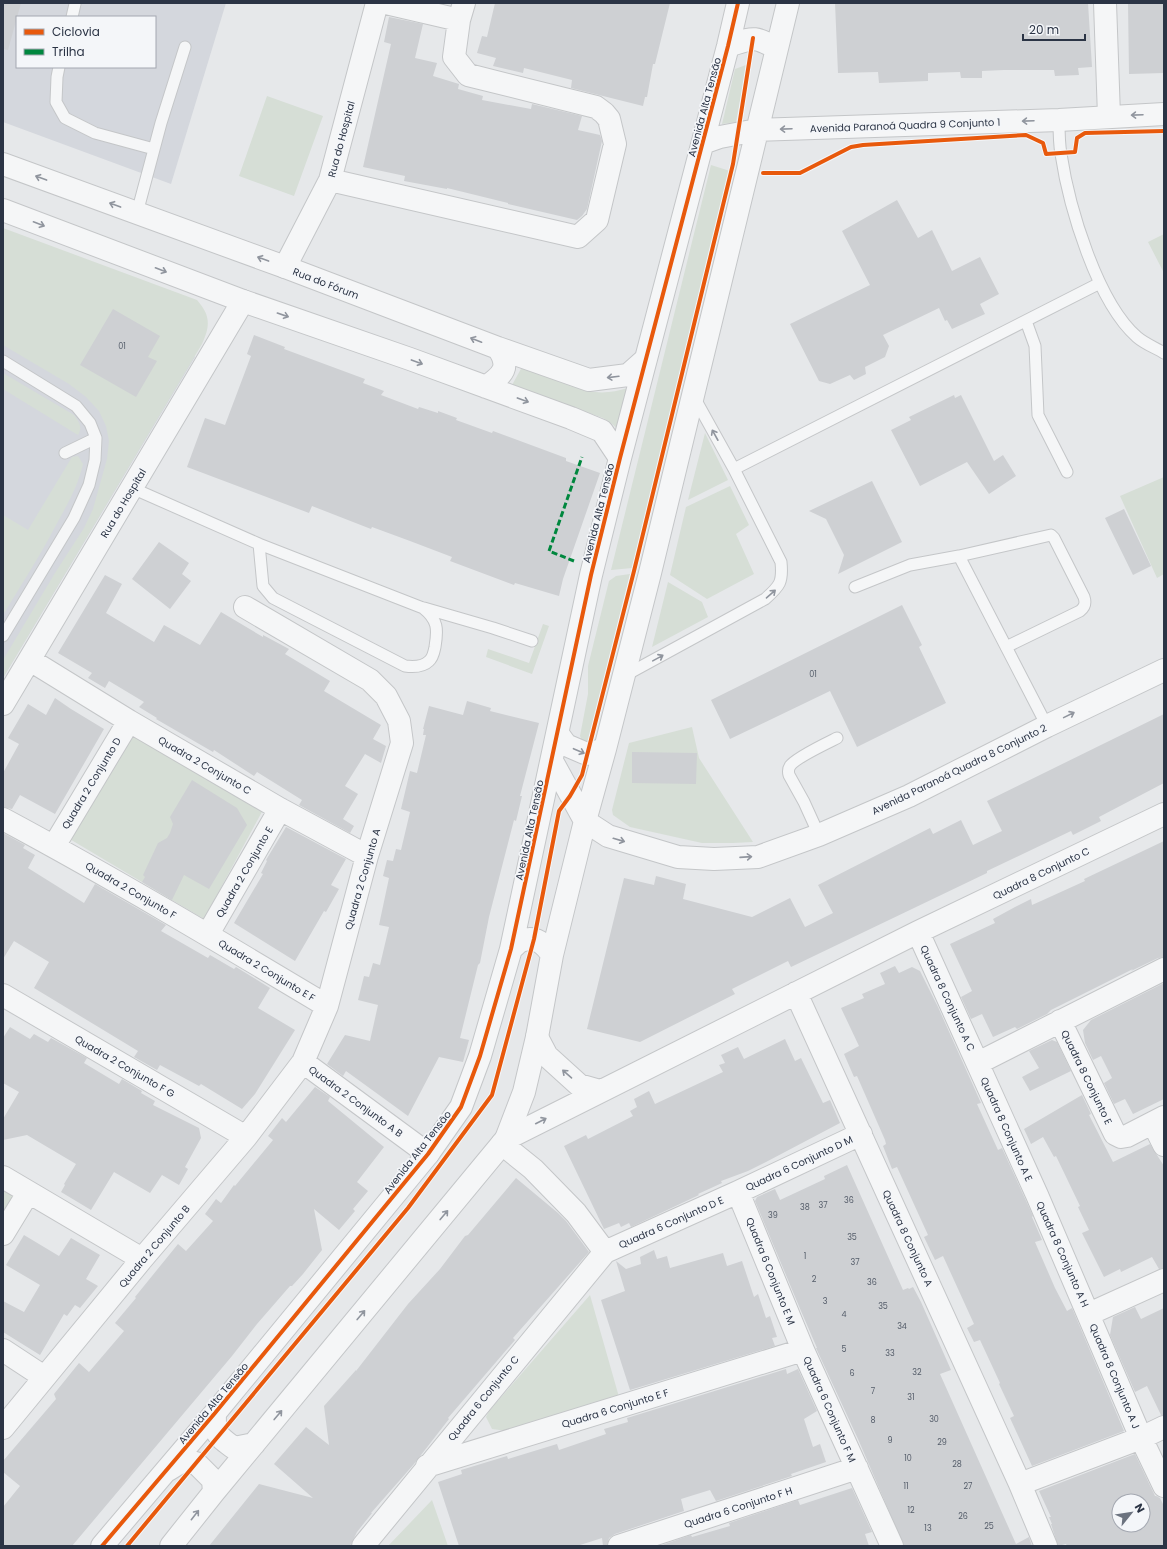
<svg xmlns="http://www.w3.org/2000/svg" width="1167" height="1549" font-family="Poppins,sans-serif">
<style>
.built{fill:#d4d7dd;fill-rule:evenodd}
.green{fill:#d6ded6}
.building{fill:#ced0d3;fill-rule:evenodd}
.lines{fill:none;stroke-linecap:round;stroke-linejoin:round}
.service-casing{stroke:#c4c6c8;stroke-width:13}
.minor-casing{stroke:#c4c6c8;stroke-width:24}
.tertiary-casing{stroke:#c4c6c8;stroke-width:24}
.service{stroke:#f5f6f7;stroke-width:11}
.minor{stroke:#f5f6f7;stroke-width:22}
.tertiary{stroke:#f5f6f7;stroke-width:22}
.quiet{stroke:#00873e;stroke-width:3;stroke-dasharray:6 3;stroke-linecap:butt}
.cycleway-casing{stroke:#f4f6f9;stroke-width:6}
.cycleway{stroke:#e8590c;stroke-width:4}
.oneway{stroke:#90959e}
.labels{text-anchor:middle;stroke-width:3.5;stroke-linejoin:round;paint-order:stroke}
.number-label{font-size:8px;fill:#545c69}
.street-label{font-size:10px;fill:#2b3445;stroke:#f4f6f9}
</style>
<rect width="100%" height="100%" fill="#e6e8ea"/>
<!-- built -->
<path class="built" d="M3 3H226L171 184 3 122ZM17 17H155V67H17Z
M3 248 159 306 195 357 3 678Z"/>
<!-- green -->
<path class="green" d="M746 65V69L736 122 722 124 735 69Z
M267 96 323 116 294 196 239 176Z
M711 165 730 171 632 568 611 570Z
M3 228 197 300C211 316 210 326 202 344L3 678V660L55 573 84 528 93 509 107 459 109 441 106 426 99 411 86 397 69 384 3 345Z
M1164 234V273L1148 242Z
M522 367 588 391C603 394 614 392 628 388L622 433 612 424 603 418 512 385Z
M3 373 74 415C79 422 83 427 78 435L3 389Z
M705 433 728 480 688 500Z
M78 456 83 464C78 486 67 505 56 525 40 556 21 585 3 615V515L28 530 72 457Z
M1164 477V574L1157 578 1120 496Z
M730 486 749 525 736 534 754 574 707 599 670 575 686 507Z
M630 574 587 746 582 741 580 736 588 694V666L609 581 616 576Z
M668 582 702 602 708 617 652 647Z
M543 624 549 626 532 674 486 657 488 649 529 663Z
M692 727 699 758 753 842 733 843H702L630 827 613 815 612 810 629 743Z
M133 731 264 808 204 919 68 838Z
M3 1188 20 1199 3 1226Z
M590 1295 619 1397 507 1431 492 1429 486 1417 489 1411Z
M432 1500 448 1546H388Z"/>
<!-- building -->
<path class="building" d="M3 3H21L8 50 3 49Z
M495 3H670L655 64H653L647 97H645L643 106 571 88 572 80 524 68 523 73 493 66 496 58 477 53 482 36 487 37Z
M835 3H1088L1092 67 1078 68 1079 75 1055 76 1054 70H1004L982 71V78H961L960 72 928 73V81L879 83 878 72 838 73Z
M1128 3H1164V73L1129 74Z
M389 17 423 24 415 58 437 63 433 76 459 84 458 89 483 96 482 100 531 109 532 104 582 116 578 130 600 135 602 141 587 209 582 216 577 220 508 204V203L447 188V189L404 181 405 176 363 167 391 44 384 42Z
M897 200 918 238 932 230 952 271 980 257 999 294 980 304 985 314 952 329 947 320 945 321 939 308 883 335 889 346 885 357 865 367 866 374 854 380 850 375 830 384 819 381 790 324 870 285 842 231Z
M113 309 160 336 148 357 157 361 136 397 80 365Z
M254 335 285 347 284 349 365 379 363 383 384 391 381 395 418 409 419 407 438 413V411L457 418 456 420 492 433 493 431 566 458V461L600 473 563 579 559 596 515 583 514 585 450 561 452 557 410 541 372 527 371 529 312 506 309 513 187 467 205 418 225 425 251 356 247 354Z
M954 395 955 398 961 395 994 461 1003 455 1016 476 989 494 967 462 920 486 891 430 911 420 909 417Z
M872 481 902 542 838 574 844 555 826 519 809 511Z
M1124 509 1151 566 1133 575 1105 518Z
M159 542 189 563 182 574 191 581 170 609 132 579Z
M105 575 122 584 106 613 154 642 164 625 200 645 221 612 263 637V635L289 649 285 654 330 681 324 691 381 725 373 739 386 746 381 763 365 754 345 786 358 794 343 819 354 826 350 833 299 805 302 800 257 772 254 776 214 750 213 752 156 719 157 718 139 707 144 702 109 681 105 688 88 678 92 673 58 653Z
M902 605 922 645 919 647 946 703 857 747 830 691 730 739 711 700Z
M55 698 71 709 104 729 55 814 20 795 12 809 3 807V773L19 744 8 738 28 704 46 715Z
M467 701 491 708 490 711 539 723 520 796H522L516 821 514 820 489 917 480 963 478 965 460 1038 469 1040 463 1062 439 1057 408 1116 346 1071 343 1076 327 1064 345 1035 370 1041 378 1005 358 1000 364 976 369 977 373 963 380 965 389 927 379 925 389 878 383 876 387 860 393 861 396 849 401 850 410 812 401 809 410 771 417 773 426 735H423L424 729H423L429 706 463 715Z
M1164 714V783L1099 817 1101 821 1073 835 1071 831 987 871V873L791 967 788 961 732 989 735 994 640 1042 587 1029 624 878 654 885 656 876 686 884 683 899 752 917 790 898 805 927 833 913 818 885 930 828 933 834 961 820 973 845 1002 831 987 801Z
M632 752 697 753 696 784 632 783Z
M192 780 237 808 247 825 209 889 184 875 172 900 142 882 145 877 143 875 158 843 167 838 170 833 173 824 170 817Z
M286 827 346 859 331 885 339 889 326 912 324 911 295 961 234 923 263 874 261 873 267 861 266 860Z
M3 833 25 845 23 848 35 855 28 868 84 903 95 884 166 925 161 931 208 958 210 955 234 969 236 967 270 988 258 1008 295 1030 255 1094 242 1109 201 1084 199 1086 160 1065 157 1070 134 1057 138 1051 34 988 49 962 14 941 3 959Z
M1164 841V957L1158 958 1131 971 1133 969 1051 1010 1047 1014 1017 1029 1015 1027 993 1037 982 1014 971 1019 961 997 972 991 950 944 995 923 993 919 1015 907 1031 899 1032 905 1041 901 1085 881 1084 879Z
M895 966 899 973 912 967 920 971 938 1007 981 1103 977 1104 998 1150 1002 1148 1033 1216 1032 1217 1042 1240 1035 1242 1055 1288 1067 1311 1072 1308 1124 1431 1032 1466 1010 1418 1014 1416 999 1384 1000 1383 980 1340 974 1342 967 1328 974 1324 943 1256 935 1260 924 1237 928 1235 897 1167 892 1169 883 1146 886 1144 885 1140 857 1076 854 1077 844 1054 859 1046 841 1008 864 998 862 994 885 984 880 973Z
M1164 983V1099L1133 1114 1125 1099 1114 1104 1104 1083 1112 1078 1101 1056 1093 1060 1085 1043 1083 1030 1091 1020Z
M10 1027 30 1039 34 1034 48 1042 51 1038 87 1058 84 1063 119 1084 122 1079 142 1091 141 1093 155 1101 153 1105 199 1128 201 1138 185 1167 188 1169 179 1185 162 1175 150 1193 114 1172 91 1210 61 1192 65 1185 64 1184 76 1164 27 1135 3 1140V1119L19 1092 3 1083V1038Z
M785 1039 795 1061 801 1058 823 1103 830 1100 840 1123 766 1162 748 1171 721 1181 722 1183 698 1194 699 1195 631 1227 629 1223 621 1227 619 1223 604 1229 564 1146 586 1135 588 1139 633 1116 630 1111 637 1107 634 1099 649 1091 655 1104 723 1072 719 1065 725 1063 721 1055 738 1047 744 1059Z
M1052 1040 1057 1042 1071 1071 1030 1091 1022 1077 1039 1068 1029 1051Z
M315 1087 330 1097 328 1101 384 1147 357 1182 368 1191 353 1209 355 1211 339 1230 314 1209 322 1250 303 1274 292 1286H290L257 1324 232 1356 72 1546H3V1507L20 1486 3 1472V1461L56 1399 54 1394 79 1363 89 1372 124 1331 115 1323 136 1298 135 1297 178 1244 186 1251 213 1221 205 1214 216 1199 221 1203 234 1185 235 1186 273 1140 268 1136 282 1118 286 1122Z
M1082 1095 1091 1114 1089 1115 1113 1162 1150 1144 1164 1166V1268L1159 1269 1152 1257 1121 1272 1120 1269 1104 1277 1082 1233 1089 1230 1078 1207 1080 1206 1056 1156 1054 1157 1043 1137 1031 1144 1024 1129Z
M847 1165 903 1290 908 1288 909 1289 913 1287 921 1302 951 1370 940 1374 1016 1544 1029 1537 1032 1546H904L858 1439 816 1348H817L801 1311 755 1201 757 1197 775 1189 780 1200 825 1179 824 1176Z
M516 1178 558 1213 566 1221 589 1252 513 1338 515 1340 448 1418 449 1419 414 1464 371 1513H372L357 1532 350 1546H209L259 1484 313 1498 274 1464 306 1427 329 1445 324 1406 356 1370V1371L408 1304 440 1269 465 1236 468 1235Z
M24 1235 59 1256 71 1238 100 1255 86 1279 98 1286 80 1308 75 1305 67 1316 64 1314 40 1355 3 1332V1301L24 1312 40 1285 6 1265Z
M654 1250 657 1259 667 1256 670 1268 723 1253 727 1266 742 1261 754 1297 758 1294 766 1318 770 1316 777 1337 772 1338 775 1346 630 1390 601 1300 625 1291 616 1261 626 1269 641 1264 640 1257Z
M1135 1307 1141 1319 1164 1308V1415H1161L1147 1386 1135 1392 1110 1335 1113 1317Z
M786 1369 787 1374 798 1369 817 1411 804 1419 813 1447 820 1444 826 1462 791 1474 792 1476 716 1501 710 1490 681 1499 684 1511 615 1534 609 1538 607 1546H603L602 1538 577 1546H459L438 1482 462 1474 461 1470 507 1456 508 1459 557 1444 559 1450 606 1434 604 1429 628 1422 627 1418Z
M1135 1454 1155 1496H1156L1160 1498 1164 1506V1546H1067L1066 1544 1058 1546 1051 1524H1052L1049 1517H1051L1039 1491ZM1119 1501H1143V1525H1119Z
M852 1488 872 1532 865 1534 869 1546H659L691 1535 692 1537 730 1526 729 1523 798 1500 800 1505Z"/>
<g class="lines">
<!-- service casing -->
<g class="service-casing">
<path id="service" d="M72 17 75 4
M59 67 57 77 56 102 65 118 95 133 154 149
M1059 120C1059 131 1059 143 1061 154 1069 207 1097 302 1137 337 1145 344 1156 348 1164 353
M137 213 161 123 185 47
M1026 321 1035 346 1038 415 1067 472
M3 361 76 406 90 423 96 438 95 460 89 485 74 518 3 636
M65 453 96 438
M734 469 1100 283
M132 488 259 544 423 608C438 620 438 629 435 647 434 652 433 658 429 661 423 667 413 667 405 666L273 598 263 586 259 544
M855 587 910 565 959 556
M424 608 493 628 532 641
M1006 647 1080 611C1085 607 1086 603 1084 597L1054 538 1051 535 959 556 1047 726
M624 676 765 599C780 586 783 582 781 562L734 469 694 397
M819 835 804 802 789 775C788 771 788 769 790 766 795 758 827 743 837 738"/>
</g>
<!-- minor casing -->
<g class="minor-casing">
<path id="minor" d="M386 3 459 20
M1105 3 1109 116
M330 180 578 237 597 220 615 144 609 119 604 113 596 107 468 75 454 57 459 20 464 3
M285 267 330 180 377 3
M30 660 129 721 280 809 367 856
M3 704 243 301
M3 819C113 878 220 942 327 1006
M54 846 129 721
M918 932 1037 1195 1141 1438 1164 1486
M208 934 280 809
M796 993 1020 1484 1046 1546
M3 995 246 1137
M1060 1021 1115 1134 1121 1137 1127 1136 1164 1117
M537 1037 547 1056 579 1085 600 1091
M303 1062 428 1154
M978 1063 1164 969
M1153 1123 1164 1145
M506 1139 918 932 1164 814
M502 1144 533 1169 576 1213 605 1252
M3 1177 142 1259
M738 1192 803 1350 892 1546
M3 1234 28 1193
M1089 1314 1164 1280
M3 1350 44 1377
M3 1428 142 1259 246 1137 303 1062 327 1006 367 856 402 743 399 721 386 696 370 680 245 607
M427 1466 803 1350
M1020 1484 1141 1438 1164 1427
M363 1546 605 1252 738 1192 861 1134
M619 1546 857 1468"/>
</g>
<!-- tertiary casing -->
<g class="tertiary-casing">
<path id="tertiary" d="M728 46C753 38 753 35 776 48
M703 143 720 137 757 130 1059 120 1164 114
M3 164 285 267 498 348 589 380 628 375 646 359
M3 210 243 301 410 359 571 418 602 431 620 458
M486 387C503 375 511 367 498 348
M558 734 566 745 587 754 605 749
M552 761 585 821 608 836 678 857 714 859 758 857 819 835 909 796 1047 726 1164 670
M511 949C514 947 518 942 521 941 535 935 545 944 552 955
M215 1413C214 1435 218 1436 234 1448L254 1444
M168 1470 181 1462 196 1463 213 1480 214 1492
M102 1546 215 1413 428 1154 461 1107 480 1056 511 949 591 575 620 458 728 46 738 3
M171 1546 214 1492 506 1139 524 1092 537 1037 552 955 585 821 605 749 650 573 788 3"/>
</g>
<!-- service -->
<use href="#service" class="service"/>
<!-- minor -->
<use href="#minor" class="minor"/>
<!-- tertiary -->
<use href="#tertiary" class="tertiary"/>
<!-- quiet -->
<path class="quiet" d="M574 561 549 551 582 457"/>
<!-- cycleway casing -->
<g class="cycleway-casing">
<path id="cycleway" d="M763 173H800L851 147 863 145 1026 135 1043 143 1046 154 1075 152 1077 138 1085 133 1164 131
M102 1546 215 1413 428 1154 461 1107 480 1056 511 949 591 575 620 458 728 46 738 3
M127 1546 408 1208 492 1095 534 939 559 811 570 796 582 775 634 571 733 164 753 38"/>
</g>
<!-- cycleway -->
<use href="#cycleway" class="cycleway"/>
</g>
<!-- one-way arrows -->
<defs><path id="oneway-shaft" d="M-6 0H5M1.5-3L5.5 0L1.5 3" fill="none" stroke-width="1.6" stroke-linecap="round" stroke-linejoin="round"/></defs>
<g class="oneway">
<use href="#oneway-shaft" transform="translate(1137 115) rotate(178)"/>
<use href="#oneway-shaft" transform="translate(1028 121) rotate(178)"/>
<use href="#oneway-shaft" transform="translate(786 129) rotate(178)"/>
<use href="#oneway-shaft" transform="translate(41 178) rotate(-160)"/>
<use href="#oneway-shaft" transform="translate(115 205) rotate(-160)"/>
<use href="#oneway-shaft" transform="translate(39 224) rotate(21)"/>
<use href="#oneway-shaft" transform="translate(263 259) rotate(-160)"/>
<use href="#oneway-shaft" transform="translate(161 270) rotate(21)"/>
<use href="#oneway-shaft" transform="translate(283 315) rotate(19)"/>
<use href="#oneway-shaft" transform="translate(476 340) rotate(-159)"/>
<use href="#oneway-shaft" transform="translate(417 362) rotate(20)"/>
<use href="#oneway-shaft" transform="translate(613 377) rotate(173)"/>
<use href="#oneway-shaft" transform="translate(523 400) rotate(20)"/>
<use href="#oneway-shaft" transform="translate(715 435) rotate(-119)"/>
<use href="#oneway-shaft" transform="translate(771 594) rotate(-41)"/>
<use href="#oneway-shaft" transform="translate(658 658) rotate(-29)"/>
<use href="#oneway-shaft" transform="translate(1069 715) rotate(-26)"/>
<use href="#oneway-shaft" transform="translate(579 751) rotate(23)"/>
<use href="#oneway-shaft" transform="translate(619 840) rotate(16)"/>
<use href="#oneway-shaft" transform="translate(746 857) rotate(-4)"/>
<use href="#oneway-shaft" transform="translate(567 1074) rotate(-139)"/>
<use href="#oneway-shaft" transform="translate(541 1121) rotate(-27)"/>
<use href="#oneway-shaft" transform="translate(444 1215) rotate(-50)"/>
<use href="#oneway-shaft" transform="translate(361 1315) rotate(-50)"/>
<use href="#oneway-shaft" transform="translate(278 1415) rotate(-50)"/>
<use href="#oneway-shaft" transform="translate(195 1515) rotate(-52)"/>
</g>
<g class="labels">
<!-- number labels -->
<g class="number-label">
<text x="122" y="349">01</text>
<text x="813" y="677">01</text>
<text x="849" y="1203">36</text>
<text x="823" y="1208">37</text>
<text x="805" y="1210">38</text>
<text x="773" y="1218">39</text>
<text x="852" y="1240">35</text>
<text x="805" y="1259">1</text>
<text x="855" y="1265">37</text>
<text x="814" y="1282">2</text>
<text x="872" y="1285">36</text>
<text x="825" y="1304">3</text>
<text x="883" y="1309">35</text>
<text x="844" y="1317">4</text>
<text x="902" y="1329">34</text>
<text x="844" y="1352">5</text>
<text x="890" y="1356">33</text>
<text x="917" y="1375">32</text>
<text x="852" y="1376">6</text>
<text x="873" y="1394">7</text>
<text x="911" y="1400">31</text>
<text x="934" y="1422">30</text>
<text x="873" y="1423">8</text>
<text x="890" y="1443">9</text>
<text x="942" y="1445">29</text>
<text x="908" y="1461">10</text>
<text x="957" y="1467">28</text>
<text x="906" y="1489">11</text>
<text x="968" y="1489">27</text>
<text x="911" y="1513">12</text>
<text x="963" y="1519">26</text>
<text x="989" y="1529">25</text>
<text x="928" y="1531">13</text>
</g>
<!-- street labels -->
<g class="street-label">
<text transform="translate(704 107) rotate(-75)" y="4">Avenida Alta Tensão</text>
<text transform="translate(905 125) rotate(-2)" y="4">Avenida Paranoá Quadra 9 Conjunto 1</text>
<text transform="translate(341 139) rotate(-75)" y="4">Rua do Hospital</text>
<text transform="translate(326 283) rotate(21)" y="4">Rua do Fórum</text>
<text transform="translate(123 503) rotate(-59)" y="4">Rua do Hospital</text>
<text transform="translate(598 513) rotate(-76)" y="4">Avenida Alta Tensão</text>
<text transform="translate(205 765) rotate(30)" y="4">Quadra 2 Conjunto C</text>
<text transform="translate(959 769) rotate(-26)" y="4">Avenida Paranoá Quadra 8 Conjunto 2</text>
<text transform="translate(91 783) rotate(-59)" y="4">Quadra 2 Conjunto D</text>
<text transform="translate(529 830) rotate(-78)" y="4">Avenida Alta Tensão</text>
<text transform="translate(244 872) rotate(-60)" y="4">Quadra 2 Conjunto E</text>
<text transform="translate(1041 873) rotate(-26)" y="4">Quadra 8 Conjunto C</text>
<text transform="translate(362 879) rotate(-74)" y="4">Quadra 2 Conjunto A</text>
<text transform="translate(131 890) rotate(30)" y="4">Quadra 2 Conjunto F</text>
<text transform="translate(267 970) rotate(31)" y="4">Quadra 2 Conjunto E F</text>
<text transform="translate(948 998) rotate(65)" y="4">Quadra 8 Conjunto A C</text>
<text transform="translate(125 1066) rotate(30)" y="4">Quadra 2 Conjunto F G</text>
<text transform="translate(1087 1077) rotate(64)" y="4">Quadra 8 Conjunto E</text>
<text transform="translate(356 1101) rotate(36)" y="4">Quadra 2 Conjunto A B</text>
<text transform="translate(1007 1129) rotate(66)" y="4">Quadra 8 Conjunto A E</text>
<text transform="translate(417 1152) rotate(-52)" y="4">Avenida Alta Tensão</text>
<text transform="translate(799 1163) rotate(-25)" y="4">Quadra 6 Conjunto D M</text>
<text transform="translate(671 1222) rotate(-24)" y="4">Quadra 6 Conjunto D E</text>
<text transform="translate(908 1238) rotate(65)" y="4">Quadra 8 Conjunto A</text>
<text transform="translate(154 1246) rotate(-50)" y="4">Quadra 2 Conjunto B</text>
<text transform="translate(1063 1254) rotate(66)" y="4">Quadra 8 Conjunto A H</text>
<text transform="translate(771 1271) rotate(68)" y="4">Quadra 6 Conjunto E M</text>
<text transform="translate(1115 1376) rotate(67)" y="4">Quadra 8 Conjunto A J</text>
<text transform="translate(483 1398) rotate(-51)" y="4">Quadra 6 Conjunto C</text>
<text transform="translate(213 1403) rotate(-50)" y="4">Avenida Alta Tensão</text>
<text transform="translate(615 1408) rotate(-17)" y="4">Quadra 6 Conjunto E F</text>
<text transform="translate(830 1409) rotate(66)" y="4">Quadra 6 Conjunto F M</text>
<text transform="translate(738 1507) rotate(-18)" y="4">Quadra 6 Conjunto F H</text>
</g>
</g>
<!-- border -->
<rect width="1167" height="1549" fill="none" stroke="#2b3445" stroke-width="8"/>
<!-- legend -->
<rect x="16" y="16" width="140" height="52" fill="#f4f6f9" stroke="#a4a8b1"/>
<rect x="24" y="29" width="20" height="6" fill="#e8590c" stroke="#a4a8b1"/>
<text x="52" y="36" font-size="12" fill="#2b3445">Ciclovia</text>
<rect x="24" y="49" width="20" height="6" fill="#00873e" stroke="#a4a8b1"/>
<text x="52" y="56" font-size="12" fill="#2b3445">Trilha</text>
<!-- north arrow -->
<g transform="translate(1131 1513) rotate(60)"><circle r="19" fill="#f4f6f9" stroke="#a4a8b1"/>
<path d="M0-3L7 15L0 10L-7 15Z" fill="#6c737f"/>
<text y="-6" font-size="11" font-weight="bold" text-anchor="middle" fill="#2b3445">N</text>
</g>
<!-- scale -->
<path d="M1023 34v6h62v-6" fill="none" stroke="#2b3445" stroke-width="2"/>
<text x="1029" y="34" font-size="12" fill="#2b3445" stroke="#f4f6f9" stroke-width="3" paint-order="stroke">20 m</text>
</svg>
